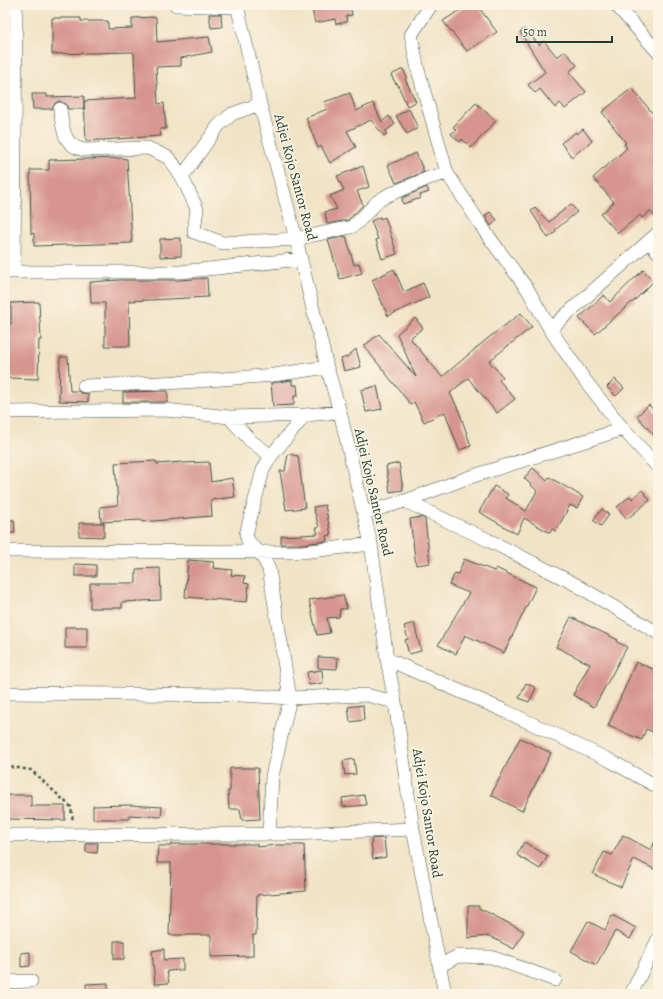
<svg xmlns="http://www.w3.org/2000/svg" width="663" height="999" font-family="Alegreya,serif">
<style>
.building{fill:#d7958f}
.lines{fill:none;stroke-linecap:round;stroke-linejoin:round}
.minor-casing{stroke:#3e564a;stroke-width:14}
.path{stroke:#3e564a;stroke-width:2.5;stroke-dasharray:3 3;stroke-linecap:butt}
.minor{stroke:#fff;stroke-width:13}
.labels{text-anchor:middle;stroke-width:3.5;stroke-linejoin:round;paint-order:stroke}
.street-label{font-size:14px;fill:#1f3d34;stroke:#fcf5e5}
</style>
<rect width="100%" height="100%" fill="#fcf5e5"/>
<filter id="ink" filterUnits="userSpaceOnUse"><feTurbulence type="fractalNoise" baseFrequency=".025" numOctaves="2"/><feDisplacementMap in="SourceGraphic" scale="8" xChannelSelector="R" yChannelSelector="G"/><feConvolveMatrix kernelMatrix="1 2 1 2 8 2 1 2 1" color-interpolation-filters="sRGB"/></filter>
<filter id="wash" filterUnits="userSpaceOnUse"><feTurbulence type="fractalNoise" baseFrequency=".012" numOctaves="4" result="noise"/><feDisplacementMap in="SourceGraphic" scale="16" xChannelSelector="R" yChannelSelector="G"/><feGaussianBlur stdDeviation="0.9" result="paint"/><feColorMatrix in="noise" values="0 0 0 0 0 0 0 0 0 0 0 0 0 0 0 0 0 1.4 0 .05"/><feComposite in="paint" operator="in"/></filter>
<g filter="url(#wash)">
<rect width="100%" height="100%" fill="#f1e3c6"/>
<g id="blocks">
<!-- building -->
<path class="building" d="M311 5H350L352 15 346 16 347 22 336 24 335 19 315 23Z
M468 5H477L497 32 467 51 443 21Z
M209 14H221L222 27 211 28Z
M156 17 157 42 209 37 212 52 181 58V66L156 67 158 104 164 103 166 129H160L161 136 86 141 84 101 136 98 134 54 133 52 52 54V18H81V21H108V29L132 28V18Z
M525 29 539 45 544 41 557 57 565 51 577 65 569 72 586 92 565 109 560 103 555 108 540 89 535 93 528 85 545 72 520 32Z
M403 69 407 78 405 79 416 102 407 106 397 83 396 84 391 75Z
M632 88 658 120V220L650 211 642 218 640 215 618 233 601 214 614 202 593 178 627 148 624 144 626 143 602 112Z
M350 93 356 111 373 103 382 122 389 116 395 124 386 131 387 134 384 136 371 120 347 131 356 147 330 163 321 146 318 148 306 118 327 109 324 102Z
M32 94H47V97L84 96V109H68L66 104 59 101 55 103 52 109H33Z
M476 103 496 121 471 148 462 139 460 142 451 134 456 130 453 127Z
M409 109 418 128 407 134 396 116Z
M583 129 592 141 572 157 561 143 576 132 577 134Z
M416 153 424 172 396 183 388 165Z
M121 158 127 159 132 243 34 246V233L31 234 30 170H49V160Z
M363 166 369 187 357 191 363 205 348 220 327 224 325 212 337 209 330 196 344 190 337 176Z
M427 187 429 192 420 195 421 198 403 204 402 198Z
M571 204 577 212 555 230 556 232 548 238 531 211 535 208 549 222Z
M490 212 497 220 491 226 485 216Z
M380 217 381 219 385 217 397 254 382 259 376 240 378 239 371 221Z
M346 236 354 265 359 263 362 273 340 279 328 240Z
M181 238V256L160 257V239Z
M394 269 404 292 423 283 429 297 388 316 372 280Z
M643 270 654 281 633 302H632L595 334 579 318 604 295 610 302Z
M207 278 208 297 129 301 130 346H105V303H91L90 282 120 280H180Z
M39 302 41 340H39L38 379 5 378V354H6L7 324H11V303Z
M521 313 532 327 489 361 503 377 499 380 515 399 497 413 468 378 450 393 459 411 471 446 459 450 445 412 424 422 414 402 411 405 364 346 379 334 416 377 397 334 415 318 423 328 410 338 442 377 487 339Z
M356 349 361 367 344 371 341 359 347 357Z
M60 357H68L70 391H78L81 393 88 394V402L59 401Z
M615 379 624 388 616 396 607 387Z
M292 380V385H297L298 396H294V405L273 406 271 383Z
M377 386 382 409 366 412 361 390Z
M168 391V402H123V392Z
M649 405 658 415V440L637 416Z
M288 454 298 456 305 508 286 510 280 471H285Z
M156 461 157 464 182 462V463L209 462 211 482 232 478 235 497 211 500 212 516 142 522V520L101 522 100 507 118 505 115 463Z
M399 463 403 490 390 492 386 466Z
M533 468 547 481 549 477 583 497 577 508 570 505 556 531 552 529 550 533 524 518 517 534 479 512 494 486 508 494 506 498 526 511 537 491 524 478Z
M642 490 650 500 627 519 617 507 630 496 632 499Z
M325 505 331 535 326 536 327 541 302 544H281V536L318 534 316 528 319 527 313 507Z
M602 509 609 515 601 526 593 520Z
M421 517 425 519 430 563 416 565 410 519Z
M5 520H14L15 533H5Z
M79 523H104V537L79 536Z
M464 559 494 571 496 568 536 587 504 653 465 635 456 654 438 645 469 593 449 585 455 573 458 574Z
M188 560 214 562 213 568 232 570 231 575 245 576 244 583 249 584 247 602 185 597Z
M75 564 96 565V576H75Z
M160 568 161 600 122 602V608H90V583H136V569Z
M343 595 347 609H340L339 617 327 618 330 633 317 635 309 600Z
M571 617 618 640 617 642 627 647 594 707 573 695 590 664 556 647Z
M414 623 421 651 409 654 405 640 408 639 404 626Z
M65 627H87V648H65Z
M318 657 338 658 337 669 318 668Z
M636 662 658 671V727L655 733 646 729 642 740 608 726Z
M322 670 323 683 309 685 307 672Z
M526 683 536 688 529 702 519 698Z
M363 705 364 720 350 722 348 707Z
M520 738 551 753 522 811 491 795Z
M354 759 356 774 345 775 343 761Z
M230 768H258L260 819 242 820 240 809H229L228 791H230Z
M5 795H31V806H65V820L5 819Z
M364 795 366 805 343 807 342 798Z
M129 805 162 807 161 817 129 815V819H93V806Z
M623 835 651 850 658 835V871L634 859 621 887 593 874 604 852 612 855Z
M384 838 386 857 373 859 371 839Z
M524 842 548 856 540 869 517 855Z
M86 843H98L97 853 86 852Z
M171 844H257V847L277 845H304L306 891 257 895 256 935H253V956L211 957V935H169L171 863H157L158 846H171Z
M468 906H479V908L524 931 514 949 489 936 468 938Z
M612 915 636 928 630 939 615 931 596 965 571 951 588 921 605 930Z
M114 941H124V959H114Z
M164 949V960L183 959V970L167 971 169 983 155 984 152 951Z
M30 952V966L21 967V953Z
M108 983V994H87L86 984Z"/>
</g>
</g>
<g filter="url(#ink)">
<use href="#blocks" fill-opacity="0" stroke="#3e564a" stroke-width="1"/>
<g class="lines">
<!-- minor casing -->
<g class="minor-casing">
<path id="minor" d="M176 5 237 7
M237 5 260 104 296 239 327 367 340 412 371 544 387 659 395 702 413 829 445 994
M431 5 411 35 418 70 447 173
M616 5 658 52
M60 109C63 127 62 146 84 150L148 148 167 157 172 162 182 177 197 209 194 232 223 243 296 239 351 227 357 223 378 201 388 195 429 178 447 173 486 233 528 290 550 329 584 379 623 429 658 467
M182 177 219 125 232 114 260 104
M649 241 658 252
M5 272H180L301 259
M14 272 16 5
M550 329 658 233
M84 386 184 382 274 375 327 367
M5 412 166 410 229 417 305 415 340 412
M229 417 251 441 271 456 263 470 246 534 248 541 262 556 269 569 290 698 272 776 269 834
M271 456 305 415
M405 501 488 540 573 583 658 633
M364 513 405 501 467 478 623 429
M5 551 302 552 371 544
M387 659 505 711 609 760 658 787
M5 693 240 695 290 698 366 695 395 702
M5 835 291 834 413 829
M439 966 458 956 491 957 555 980
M5 982 31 981
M631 994 658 939"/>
</g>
<!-- path -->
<path class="path" d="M5 766 31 770 71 807 73 822"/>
<!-- minor -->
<use href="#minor" class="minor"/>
</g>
</g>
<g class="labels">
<!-- street labels -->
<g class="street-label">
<text transform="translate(296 177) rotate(75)" y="5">Adjei Kojo Santor Road</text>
<text transform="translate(374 492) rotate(77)" y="5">Adjei Kojo Santor Road</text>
<text transform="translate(428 813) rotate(81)" y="5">Adjei Kojo Santor Road</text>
</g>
</g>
<!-- margin -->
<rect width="663" height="999" fill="none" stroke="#fcf5e5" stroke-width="20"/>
<!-- scale -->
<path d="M517 36v6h95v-6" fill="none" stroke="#1f3d34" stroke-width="2"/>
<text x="523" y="36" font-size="12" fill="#1f3d34" stroke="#fcf5e5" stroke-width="3" paint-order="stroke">50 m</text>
</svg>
